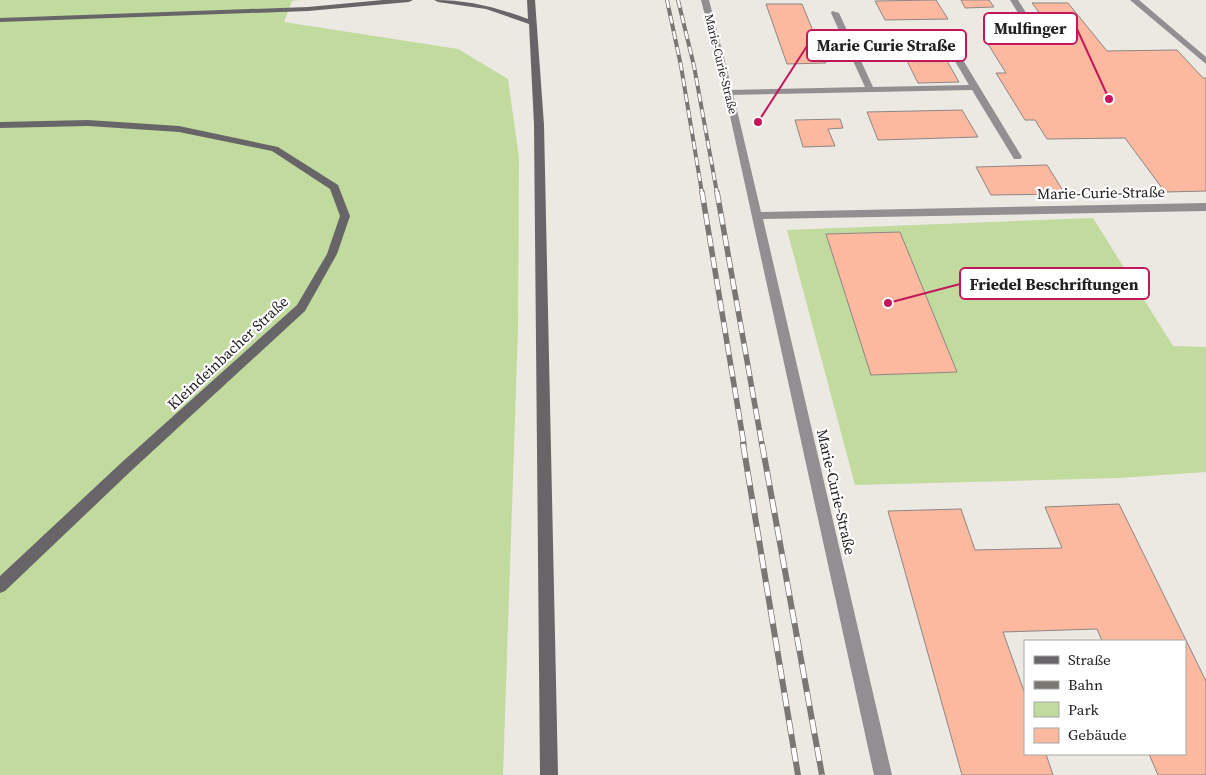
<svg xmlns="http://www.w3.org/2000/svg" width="1206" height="775" font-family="'Source Serif 4',serif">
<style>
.green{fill:#c1da9e}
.building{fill:#fcb9a0;stroke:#8d8683}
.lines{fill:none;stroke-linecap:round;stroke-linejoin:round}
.lane{fill:#918f91;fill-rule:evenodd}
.street{fill:#918f91;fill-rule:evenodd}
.secondary{fill:#686568;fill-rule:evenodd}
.rail-far2-casing{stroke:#7a7773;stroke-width:4}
.rail-far1-casing{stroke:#7a7773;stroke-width:5.5}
.rail-casing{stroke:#7a7773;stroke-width:6}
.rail-far2{stroke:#fff;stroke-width:2.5;stroke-dasharray:8;stroke-linecap:butt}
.rail-far1{stroke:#fff;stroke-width:4;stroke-dasharray:11;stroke-linecap:butt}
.rail{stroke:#fff;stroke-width:4.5;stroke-dasharray:14;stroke-linecap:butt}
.labels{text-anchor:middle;stroke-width:4.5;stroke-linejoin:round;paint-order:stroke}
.far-street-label{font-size:12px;fill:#23211f;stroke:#fff}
.street-label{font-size:15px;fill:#23211f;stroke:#fff}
.leader{fill:none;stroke:#c2185b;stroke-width:2}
.callout-dot{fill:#c2185b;stroke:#fff;stroke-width:2}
.callout{fill:#fff;stroke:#c2185b;stroke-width:2}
.callout-label{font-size:16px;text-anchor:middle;font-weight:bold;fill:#23211f}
</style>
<rect width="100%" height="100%" fill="#ece8e2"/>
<!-- green -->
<path class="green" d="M0 0H300L292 1 284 22 458 49 508 79 519 158 518 328 503 775H0Z
M1093 218 1173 346 1206 347V472L1118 478 855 485 787 230Z"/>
<!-- building -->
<path class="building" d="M936 0 948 19 885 20 875 1Z
M961 0H989L994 7 965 8Z
M1032 3H1068L1107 51 1177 50 1203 78H1206V191L1165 192 1125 138 1047 139 1035 120H1025L996 73H1006L983 36 1056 35Z
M766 4H802L826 63 787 64Z
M935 40 959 82 918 83 897 41Z
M962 110 978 137 878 140 867 112Z
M840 119 843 128 828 129 835 146 803 147 795 120Z
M1047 165 1065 194 991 195 976 167Z
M900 232 957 372 871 375 826 234Z
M1119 504 1206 681V775H1158L1149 754H1185V641H1102L1097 629 1003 632 1025 694V754H1046L1053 775H962L888 511 961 509 975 550 1062 548 1045 507Z"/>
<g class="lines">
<!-- lane -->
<path class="lane" d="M1010 0H1018L1035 27 1034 29H1028Z
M1130 0H1139L1206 57V64Z
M832 11 839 13 873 87 969 85 942 39 949 37 1022 157 1020 159H1014L972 90 726 95 725 93 729 90 865 87 831 13Z"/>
<!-- street -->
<path class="street" d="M701 0H709L733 93 761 212 1206 203V211L763 219 892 775H874L725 93Z"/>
<!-- secondary -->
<path class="secondary" d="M383 0H413L409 2 308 11 0 22V18L308 7Z
M434 0C469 0 495 7 528 19L527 0H535L544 125 558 775H540L534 125 529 24 486 9 438 2Z
M88 120 179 126 278 147 338 185 350 216 337 254 305 311 131 471 5 591 0 593V576L121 463 297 305 327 254 340 216 330 189 272 151 179 132 88 126 0 128V122Z"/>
<!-- rail-far2 casing -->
<g class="rail-far2-casing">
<path id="rail-far2" d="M667 0 681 66 702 193
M678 0 694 66 717 193"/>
</g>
<!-- rail-far1 casing -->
<g class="rail-far1-casing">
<path id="rail-far1" d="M702 192 744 445
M717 192 762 445"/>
</g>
<!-- rail casing -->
<g class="rail-casing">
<path id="rail" d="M743 444 798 775
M762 444 822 775"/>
</g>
<!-- rail-far2 -->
<use href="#rail-far2" class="rail-far2"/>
<!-- rail-far1 -->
<use href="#rail-far1" class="rail-far1"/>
<!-- rail -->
<use href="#rail" class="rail"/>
</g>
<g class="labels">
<!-- far-street labels -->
<g class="far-street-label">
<text transform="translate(721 64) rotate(76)" y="4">Marie-Curie-Straße</text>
</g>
<!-- street labels -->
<g class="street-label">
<text transform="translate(1101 193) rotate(-1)" y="5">Marie-Curie-Straße</text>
<text transform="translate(228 353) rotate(-43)" y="5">Kleindeinbacher Straße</text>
<text transform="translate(836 492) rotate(77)" y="5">Marie-Curie-Straße</text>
</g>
</g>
<!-- callouts -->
<path class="leader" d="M1109 99L1077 29M758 122L807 46M888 303L960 284"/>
<g class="callout-dot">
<circle cx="1109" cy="99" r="5"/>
<circle cx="758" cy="122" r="5"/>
<circle cx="888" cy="303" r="5"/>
</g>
<g class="callout">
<rect x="984" y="13" width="93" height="31" rx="5"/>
<rect x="807" y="30" width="159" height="31" rx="5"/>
<rect x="960" y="268" width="189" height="31" rx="5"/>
</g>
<g class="callout-label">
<text x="1030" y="34">Mulfinger</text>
<text x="886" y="51">Marie Curie Straße</text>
<text x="1054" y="290">Friedel Beschriftungen</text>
</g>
<!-- legend -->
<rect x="1024" y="640" width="162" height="115" fill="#ffffff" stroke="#a7a6a5"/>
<rect x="1034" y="656" width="25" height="8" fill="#686568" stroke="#a7a6a5"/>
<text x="1068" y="665" font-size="15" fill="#23211f">Straße</text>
<rect x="1034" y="681" width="25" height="8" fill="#7a7773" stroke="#a7a6a5"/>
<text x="1068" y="690" font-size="15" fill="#23211f">Bahn</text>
<rect x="1034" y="702" width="25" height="15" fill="#c1da9e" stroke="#a7a6a5"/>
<text x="1068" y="715" font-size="15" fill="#23211f">Park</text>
<rect x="1034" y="728" width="25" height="15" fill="#fcb9a0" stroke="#a7a6a5"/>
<text x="1068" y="740" font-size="15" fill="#23211f">Gebäude</text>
</svg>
